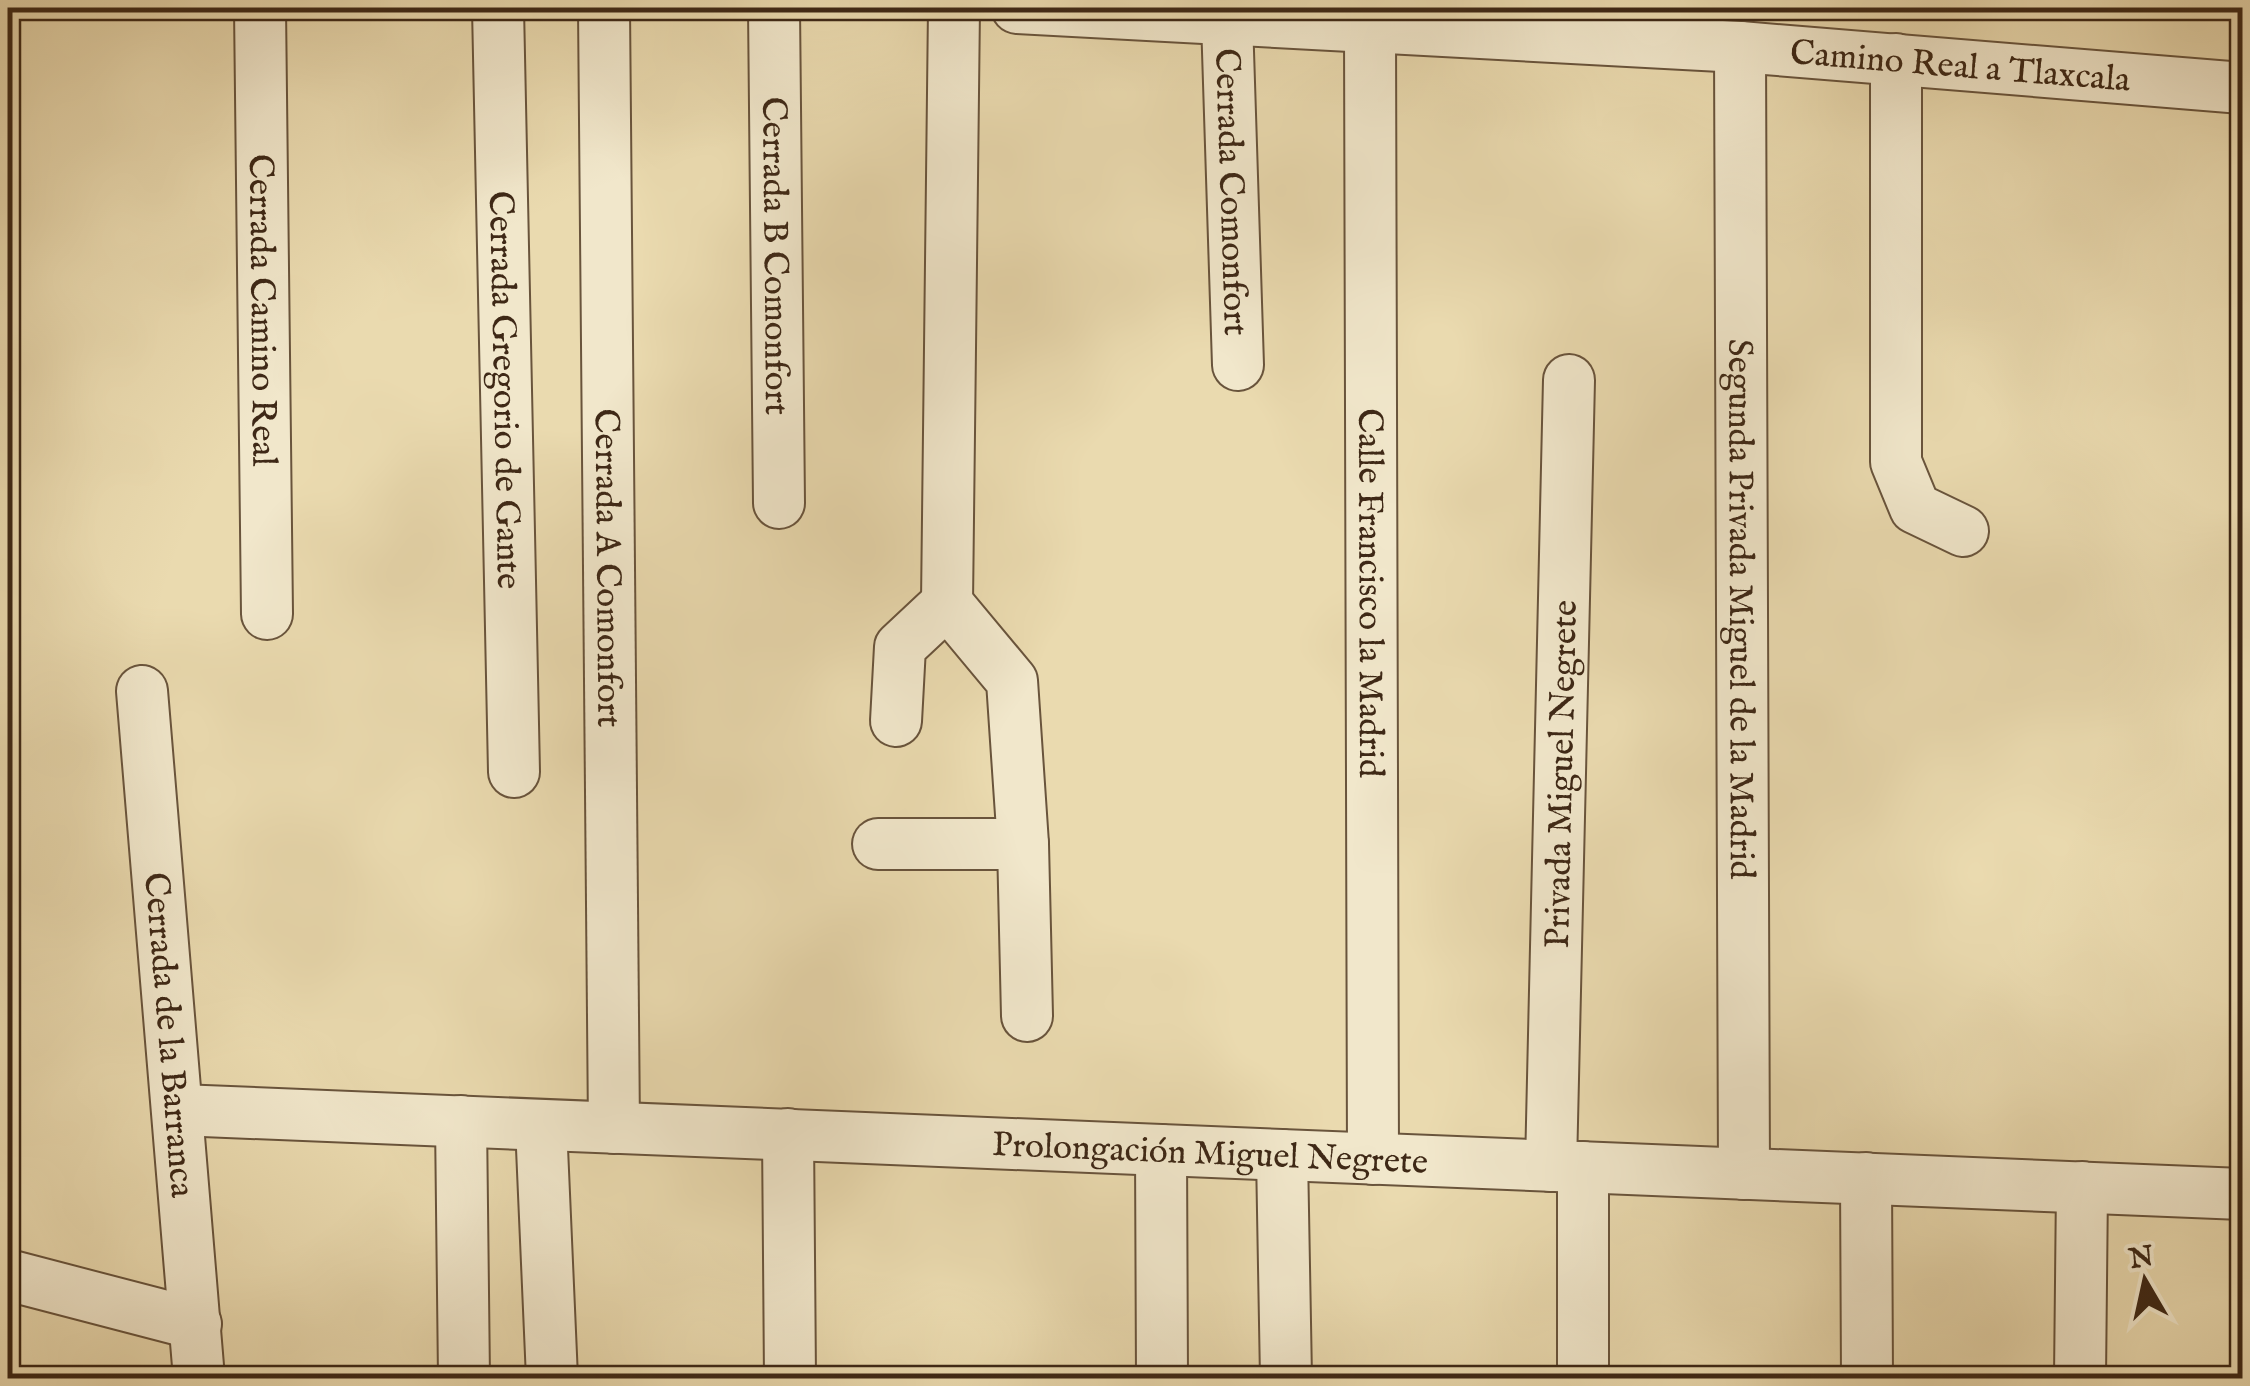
<svg xmlns="http://www.w3.org/2000/svg" width="2250" height="1386" font-family="'IM FELL English',serif">
<style>
.lines{fill:none;stroke-linecap:round;stroke-linejoin:round}
.minor-casing{stroke:#69543c;stroke-width:54}
.minor{stroke:#f1e7cb;stroke-width:50}
.labels{text-anchor:middle;stroke-width:10;stroke-linejoin:round;paint-order:stroke}
.street-label{font-size:35px;fill:#3e2816;stroke:#f1e7cb}
</style>
<rect width="100%" height="100%" fill="#eadaaf"/>
<filter id="stains"><feTurbulence type="fractalNoise" baseFrequency=".002" numOctaves="4"/><feColorMatrix values="0 0 0 0 .2 0 0 0 0 .09 0 0 0 0 .02 0 0 0 .5 -.17"/></filter>
<radialGradient id="worn" r=".72"><stop offset=".6" stop-color="#630" stop-opacity="0"/><stop offset="1" stop-color="#630" stop-opacity=".3"/></radialGradient>
<g class="lines">
<!-- minor casing -->
<g class="minor-casing">
<g id="minor">
<path id="s1" d="M260 8 267 614"/>
<path id="s2" d="M498 8 514 772"/>
<path id="s3" d="M604 8 614 1128"/>
<path id="s4" d="M774 8 779 503"/>
<path id="s5" d="M1017 8 1740 47 2242 88"/>
<path id="s6" d="M1227 20 1238 365"/>
<path id="s7" d="M1370 28 1373 1159"/>
<path id="s8" d="M1740 47 1744 1174"/>
<path d="M1896 59V462L1915 508 1963 531"/>
<path d="M947 603 954 8"/>
<path d="M947 603 1012 681 1023 844 1027 1016"/>
<path id="s9" d="M142 691 199 1378"/>
<path d="M896 721 900 647 947 603"/>
<path d="M878 844H1023"/>
<path id="s10" d="M179 1110 2242 1194"/>
<path d="M461 1121 464 1378"/>
<path d="M541 1125 552 1378"/>
<path d="M788 1134 790 1378"/>
<path d="M1161 1150 1162 1378"/>
<path d="M1282 1155 1286 1378"/>
<path id="s11" d="M1551 1166 1569 380"/>
<path d="M1583 1167V1378"/>
<path d="M1866 1178 1867 1378"/>
<path d="M8 1275 196 1324"/>
<path d="M2080 1378 2082 1187"/>
</g>
</g>
<!-- minor -->
<use href="#minor" class="minor"/>
</g>
<g class="labels">
<!-- street labels -->
<g class="street-label">
<text dy="12" stroke="none"><textPath href="#s5" startOffset="945">Camino Real a Tlaxcala</textPath></text>
<text dy="12" stroke="none"><textPath href="#s6" startOffset="172">Cerrada Comonfort</textPath></text>
<text dy="12" stroke="none"><textPath href="#s4" startOffset="248">Cerrada B Comonfort</textPath></text>
<text dy="12" stroke="none"><textPath href="#s1" startOffset="302">Cerrada Camino Real</textPath></text>
<text dy="12" stroke="none"><textPath href="#s2" startOffset="382">Cerrada Gregorio de Gante</textPath></text>
<text dy="12" stroke="none"><textPath href="#s3" startOffset="560">Cerrada A Comonfort</textPath></text>
<text dy="12" stroke="none"><textPath href="#s7" startOffset="565">Calle Francisco la Madrid</textPath></text>
<text dy="12" stroke="none"><textPath href="#s8" startOffset="562">Segunda Privada Miguel de la Madrid</textPath></text>
<text dy="12" stroke="none"><textPath href="#s11" startOffset="392">Privada Miguel Negrete</textPath></text>
<text dy="12" stroke="none"><textPath href="#s9" startOffset="345">Cerrada de la Barranca</textPath></text>
<text dy="12" stroke="none"><textPath href="#s10" startOffset="1032">Prolongación Miguel Negrete</textPath></text>
</g>
</g>
<!-- margin -->
<rect width="2250" height="1386" fill="none" stroke="#eadaaf" stroke-width="40"/>
<rect x="10" y="10" width="2230" height="1366" fill="none" stroke="#3e2816" stroke-width="5"/>
<rect x="20" y="20" width="2210" height="1346" fill="none" stroke="#3e2816" stroke-width="2.5"/>
<!-- north arrow -->
<g transform="translate(2145 1281) rotate(351)" stroke="#f1e7cb" stroke-width="8" paint-order="stroke">
<path d="M0-8L18 38L0 25L-18 38Z" fill="#3e2816"/>
<text y="-15" font-size="28" font-weight="bold" text-anchor="middle" fill="#3e2816">N</text>
</g>
<rect width="100%" height="100%" filter="url(#stains)"/>
<rect width="100%" height="100%" fill="url(#worn)"/>
</svg>
